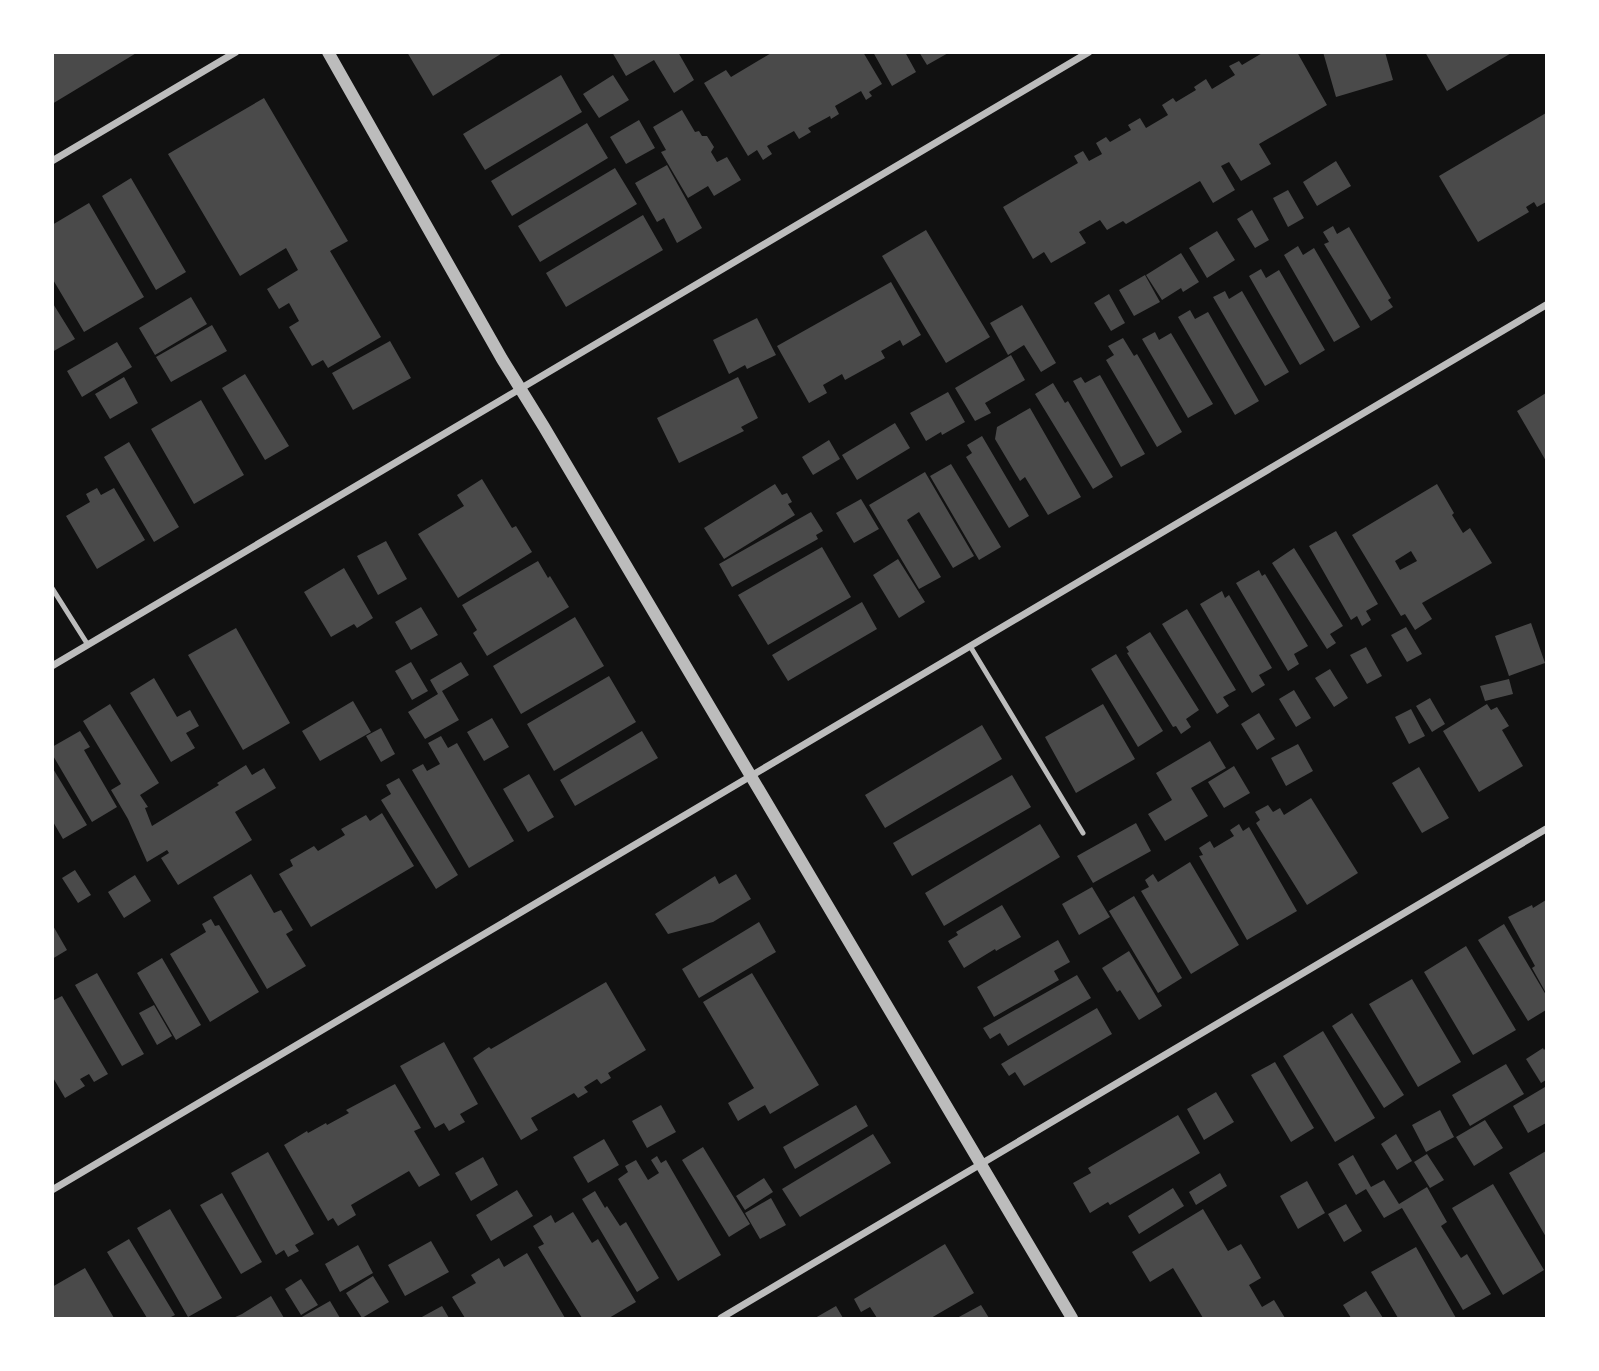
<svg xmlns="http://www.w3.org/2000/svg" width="1599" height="1371" font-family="'Roboto Condensed',sans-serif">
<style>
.building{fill:#4a4a4a;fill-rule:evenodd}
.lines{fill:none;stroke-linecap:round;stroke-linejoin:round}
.service{stroke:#bcbcbc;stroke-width:5}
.minor{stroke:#bcbcbc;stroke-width:7}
.tertiary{stroke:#bcbcbc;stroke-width:12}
</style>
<rect width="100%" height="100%" fill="#111"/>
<!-- building -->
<path class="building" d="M52 52H138L52 104Z
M407 52H504L433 96Z
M612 52H678L694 80 674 93 654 60 626 76Z
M773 52H863L882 84 869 92 872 96 866 100 861 91 835 106 839 114 831 119 830 116 808 128 811 132 799 139 794 131 767 146 772 154 763 160 757 150 748 156 704 83 726 70 731 77Z
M873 52H905L916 72 892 86Z
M919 52H950L927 65Z
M1264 52H1297L1327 105 1259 144 1271 164 1241 181 1229 162 1221 166 1235 190 1213 203 1200 181 1126 224 1123 221 1107 230 1100 220 1079 232 1086 243 1051 263 1044 252 1033 259 1003 207 1078 163 1074 156 1083 151 1089 161 1102 154 1096 143 1106 137 1110 142 1131 130 1128 125 1140 118 1146 128 1168 115 1162 105 1173 98 1176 102 1196 90 1194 87 1206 79 1212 89 1235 75 1229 66 1239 61 1242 65Z
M1323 52H1385L1393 80 1336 97Z
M1425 52H1513L1447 91Z
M561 75 582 112 485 170 463 134Z
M613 75 629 100 599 118 583 94Z
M264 98 348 241 330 251 381 337 328 368 323 360 312 366 289 327 299 321 289 303 279 309 267 289 298 270 286 248 240 276 168 154Z
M682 110 695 132 699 131 702 136H707L714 147 711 152 717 162 727 157 741 180 714 196 708 186 688 198 661 152 666 150 653 127Z
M1546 113V202L1537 207 1534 202 1526 207 1529 212 1478 242 1439 176Z
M639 120 655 148 626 164 610 137Z
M587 123 608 158 512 216 491 181Z
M1336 161 1351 186 1317 206 1303 182Z
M667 165 702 228 677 243 664 218 657 222 635 183Z
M615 168 637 204 540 262 518 226Z
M131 178 186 272 156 290 102 196Z
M1288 190 1304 218 1288 227 1273 198Z
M89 203 144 297 84 332 52 278V225Z
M1252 210 1269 240 1255 248 1237 219Z
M643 215 663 250 566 307 546 273Z
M1333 226 1337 234 1349 227 1391 298 1388 300 1393 307 1371 321 1324 244 1329 242 1323 232Z
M926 230 990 337 946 363 882 256Z
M1217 231 1235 260 1207 278 1189 248Z
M1298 246 1303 255 1314 248 1360 327 1334 342 1284 255Z
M1181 253 1199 282 1183 292 1181 288 1162 300 1146 275Z
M1261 269 1266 278 1279 270 1325 350 1300 365 1249 276Z
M1145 275 1160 302 1134 316 1119 290Z
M891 282 921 335 903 346 900 340 881 351 885 358 845 380 842 374 823 385 827 393 809 403 777 346Z
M1225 291 1229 299 1242 291 1289 372 1265 386 1213 297Z
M1109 294 1125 323 1111 331 1094 303Z
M191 297 207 324 155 355 139 328Z
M52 302 75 339 52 352Z
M1022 305 1056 363 1041 372 1024 345 1008 355 990 323Z
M1190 310 1195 319 1208 312 1259 401 1235 415 1178 317Z
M757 318 776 355 747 369 745 365 729 374 713 340Z
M212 325 227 351 171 382 156 357Z
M1155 332 1159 340 1171 333 1213 404 1188 418 1142 339Z
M1123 338 1134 356 1137 354 1182 432 1157 447 1106 360 1114 355 1108 346Z
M390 341 411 378 353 410 332 373Z
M117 342 132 367 82 397 67 371Z
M1011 355 1025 380 985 403 991 413 975 421 955 388Z
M245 374 289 446 265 460 222 388Z
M1100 375 1145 454 1121 467 1073 381 1081 377 1085 383Z
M124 377 138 403 110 419 95 394Z
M738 377 758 418 741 427 744 431 679 463 657 418Z
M1053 383 1065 403 1068 401 1113 477 1093 489 1035 394Z
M948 392 965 422 942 435 941 432 926 441 910 413Z
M1546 393V461L1517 411Z
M201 400 244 475 194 504 151 429Z
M1030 408 1081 497 1048 515 1025 477 1020 481 995 439 997 427Z
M895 423 910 448 857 480 842 455Z
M982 436 1029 516 1009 528 966 457 972 453 967 445Z
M829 440 840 459 813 475 802 457Z
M129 442 179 527 154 542 104 457Z
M951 464 1001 547 979 560 930 476Z
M925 472 974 556 953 568 919 512 907 520 941 577 919 589 869 505Z
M482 479 512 528 516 526 532 552 458 598 418 534 464 506 457 495Z
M775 484 782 495 787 493 792 502 788 504 795 515 724 559 704 528Z
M1437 484 1454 513 1452 515 1463 533 1470 528 1492 563 1422 603 1432 619 1415 630 1405 614 1401 616 1352 535ZM1411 551 1417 561 1400 570 1395 561Z
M97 488 101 495 114 488 145 540 97 569 66 516 90 502 86 494Z
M861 499 879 529 854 543 836 513Z
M811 512 823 531 816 535 818 539 732 587 719 564Z
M1336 531 1378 604 1366 611 1371 620 1362 626 1357 616 1351 620 1309 546Z
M386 541 407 579 378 595 357 556Z
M822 547 851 597 768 645 738 595Z
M1294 548 1343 626 1330 634 1336 643 1327 649 1272 563Z
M898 559 925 602 899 618 873 575Z
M538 561 548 578 550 576 569 607 487 656 473 633 477 630 462 605Z
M344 568 373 618 357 628 354 624 331 637 304 592Z
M1259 570 1262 576 1265 574 1308 646 1294 654 1299 664 1288 671 1236 583Z
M1222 591 1225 598 1229 595 1272 668 1259 675 1265 685 1252 693 1200 604Z
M862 602 877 629 788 681 772 655Z
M421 607 438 635 411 650 395 622Z
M1187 609 1236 690 1223 697 1229 706 1217 714 1162 624Z
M575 617 604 666 521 714 493 666Z
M1531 623 1545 663 1509 676 1495 636Z
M1406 627 1422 654 1407 662 1391 635Z
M236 628 290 723 243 750 188 655Z
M1150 632 1199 710 1186 719 1191 727 1181 734 1176 726 1173 727 1127 653 1129 652 1126 647Z
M1366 647 1382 676 1367 684 1350 655Z
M1116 654 1163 731 1138 747 1091 669Z
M411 662 428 691 412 700 395 671Z
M461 662 469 675 442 691 459 720 425 739 408 712 438 694 430 680Z
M1330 669 1348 698 1334 707 1315 678Z
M609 676 636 722 554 771 527 724Z
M154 678 177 717 190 710 199 726 186 733 195 748 171 762 130 693Z
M1509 679 1513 694 1485 701 1480 686Z
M1294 690 1311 718 1296 727 1279 699Z
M1430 698 1445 724 1432 732 1416 706Z
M353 701 371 732 320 761 302 731Z
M110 704 159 783 140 795 148 807 145 808 152 826 219 785 217 783 246 765 252 775 264 768 276 788 235 812 252 840 178 885 161 858 169 853 167 850 147 862 128 819 111 790 121 784 83 721Z
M1103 704 1135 759 1076 793 1045 737Z
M1487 704 1491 710 1497 707 1509 726 1502 730 1523 766 1479 792 1443 731Z
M1411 709 1425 736 1409 744 1395 717Z
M1259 713 1275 739 1257 750 1241 724Z
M492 718 509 747 484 761 467 732Z
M982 725 1002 759 885 828 865 795Z
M381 728 395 754 381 762 366 736Z
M80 731 90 747 84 750 117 807 92 822 52 754V747Z
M642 731 658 758 575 806 560 780Z
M441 736 448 748 457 743 514 841 469 868 412 770 423 764 427 771 440 764 428 743Z
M1210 741 1226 768 1191 788 1208 816 1165 841 1148 814 1172 800 1156 773Z
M1298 744 1313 771 1286 786 1271 758Z
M1234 766 1250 793 1224 808 1208 782Z
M52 767 87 825 63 839 52 820Z
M1419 767 1449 818 1422 833 1392 783Z
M529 774 554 817 528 832 503 789Z
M1012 775 1031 807 912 876 893 843Z
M399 778 458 875 436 889 381 800 391 794 386 785Z
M1311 798 1358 873 1307 905 1256 823 1260 820 1255 812 1268 805 1273 812 1280 808 1284 815Z
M382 813 414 866 311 927 279 874 293 866 290 860 314 846 318 851 345 835 341 829 366 815 370 821Z
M1136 823 1151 851 1093 883 1077 856Z
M1040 824 1060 857 944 926 925 893Z
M1239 824 1243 831 1249 827 1297 911 1247 940 1199 856 1203 855 1199 848 1210 841 1214 848 1234 836 1230 830Z
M1190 862 1239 945 1191 974 1141 891 1149 887 1145 880 1153 874 1158 882Z
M75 870 91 895 78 903 62 878Z
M251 874 274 913 281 910 293 930 286 934 306 966 267 989 213 897Z
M736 874 751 899 713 922 668 934 655 914 715 876 719 884Z
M135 875 151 901 124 918 108 892Z
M1092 887 1110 917 1079 935 1062 904Z
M1134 896 1182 978 1158 993 1109 911Z
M1546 900V993L1532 968 1535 966 1508 917 1532 905 1533 908Z
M1002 905 1021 937 996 951 995 949 964 968 948 941 958 935 956 932Z
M211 919 215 926 219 925 259 992 210 1022 170 954 206 932 202 924Z
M759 922 776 952 699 998 682 969Z
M52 924 67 950 52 959Z
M1504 924 1546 995V1010L1528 1021 1478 940Z
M1058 940 1070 962 1054 971 1059 980 994 1017 977 987Z
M1466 946 1516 1030 1473 1055 1424 972Z
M1129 951 1162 1006 1139 1020 1120 990 1117 992 1102 968Z
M162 958 201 1025 176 1040 137 973Z
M97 973 144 1054 122 1066 75 985Z
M752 973 819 1085 770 1114 765 1105 738 1121 728 1103 754 1088 703 1002Z
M1077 975 1091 998 1008 1046 1000 1033 990 1039 983 1028Z
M1412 979 1461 1062 1418 1087 1369 1004Z
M606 982 646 1050 608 1073 611 1078 601 1084 597 1079 584 1087 588 1092 578 1098 574 1093 531 1118 538 1130 521 1140 473 1058 489 1047 491 1049Z
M62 996 108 1074 94 1082 89 1074 80 1079 85 1086 65 1098 52 1076V1001Z
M154 1005 172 1036 157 1045 139 1013Z
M1097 1008 1112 1034 1024 1086 1015 1072 1009 1076 1001 1064Z
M1352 1013 1404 1095 1384 1108 1332 1026Z
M1323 1031 1375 1118 1335 1142 1283 1056Z
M444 1042 478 1104 460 1114 465 1122 449 1131 444 1123 435 1128 400 1066Z
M1543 1048 1544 1050 1546 1048V1080L1541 1083 1526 1059Z
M1275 1062 1314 1128 1291 1142 1251 1075Z
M1506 1064 1524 1094 1470 1126 1452 1095Z
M395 1084 421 1128 414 1131 440 1175 419 1187 409 1171 351 1205 356 1215 338 1226 333 1218 328 1221 284 1145 307 1131 308 1133 326 1123 327 1125 349 1113 346 1110Z
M1545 1087 1546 1123 1528 1133 1513 1106Z
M1216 1092 1234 1122 1204 1140 1187 1109Z
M661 1105 676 1132 647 1148 632 1121Z
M856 1105 868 1126 795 1169 783 1147Z
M1440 1110 1454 1137 1426 1152 1412 1125Z
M1178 1115 1200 1153 1110 1205 1108 1202 1090 1213 1073 1183 1091 1173 1088 1168Z
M1485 1120 1503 1148 1474 1166 1456 1137Z
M873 1134 891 1163 800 1217 782 1189Z
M1396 1134 1412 1161 1397 1170 1381 1144Z
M604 1139 619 1165 588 1183 573 1157Z
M703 1147 750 1224 729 1237 682 1160Z
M1546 1151V1237L1509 1173Z
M268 1152 314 1234 295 1245 299 1251 288 1257 284 1250 276 1255 231 1173Z
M1427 1154 1444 1180 1430 1188 1414 1162Z
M1353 1155 1371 1187 1384 1180 1399 1204 1427 1187 1447 1222 1441 1226 1461 1258 1467 1254 1491 1294 1463 1310 1402 1208 1384 1218 1366 1189 1356 1195 1338 1164Z
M657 1156 661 1163 666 1160 721 1255 678 1281 618 1179 628 1172 625 1166 636 1160 648 1180 659 1173 651 1160Z
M483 1157 498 1185 471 1201 455 1173Z
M1220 1173 1227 1186 1196 1205 1189 1192Z
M764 1178 773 1192 745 1210 736 1196Z
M1307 1181 1325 1213 1298 1229 1280 1196Z
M1493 1184 1544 1270 1503 1295 1452 1208Z
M1173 1188 1184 1206 1139 1234 1128 1216Z
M517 1190 533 1216 491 1241 476 1215Z
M595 1191 605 1208 607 1206 620 1226 626 1222 659 1278 637 1292 582 1199Z
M222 1193 262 1262 241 1274 200 1205Z
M771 1198 786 1225 760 1239 745 1213Z
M1346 1204 1362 1231 1344 1242 1328 1214Z
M170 1209 222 1298 188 1317 137 1228Z
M1203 1209 1228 1251 1241 1244 1250 1259 1261 1278 1249 1285 1262 1307 1274 1300 1285 1318H1203L1173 1268 1150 1282 1132 1252Z
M573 1212 592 1243 598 1239 636 1302 609 1318H582L538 1247 544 1244 533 1226 551 1215 555 1223Z
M129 1239 175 1315 169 1318H147L107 1252Z
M431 1241 449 1272 405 1296 388 1265Z
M945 1244 974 1293 931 1318H877L870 1307 861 1312 854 1299Z
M358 1245 373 1273 340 1292 325 1264Z
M1416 1247 1456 1318H1398L1371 1272Z
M527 1253 565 1318H465L452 1297 476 1283 471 1275 499 1258 504 1267Z
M85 1268 114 1318H52V1287Z
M373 1276 389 1302 362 1318 346 1293Z
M301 1279 318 1305 301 1315 285 1289Z
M1366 1291 1383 1318H1351L1343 1305Z
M271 1296 284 1318H233L242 1314Z
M330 1301 340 1318H300Z
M981 1305 989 1318H957Z
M442 1306 449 1318H420Z
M836 1306 843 1318H815Z"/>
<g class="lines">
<!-- service -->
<path class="service" d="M52 588 88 645
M970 646 1083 833"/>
<!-- minor -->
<path class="minor" d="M52 161 236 52
M52 666 1089 52
M52 1190 1546 305
M721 1318 1546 829"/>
<!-- tertiary -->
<path class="tertiary" d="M328 52 502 359 544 427 1072 1318"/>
</g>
<!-- border -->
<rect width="1599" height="1371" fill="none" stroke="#ffffff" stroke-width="108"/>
</svg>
